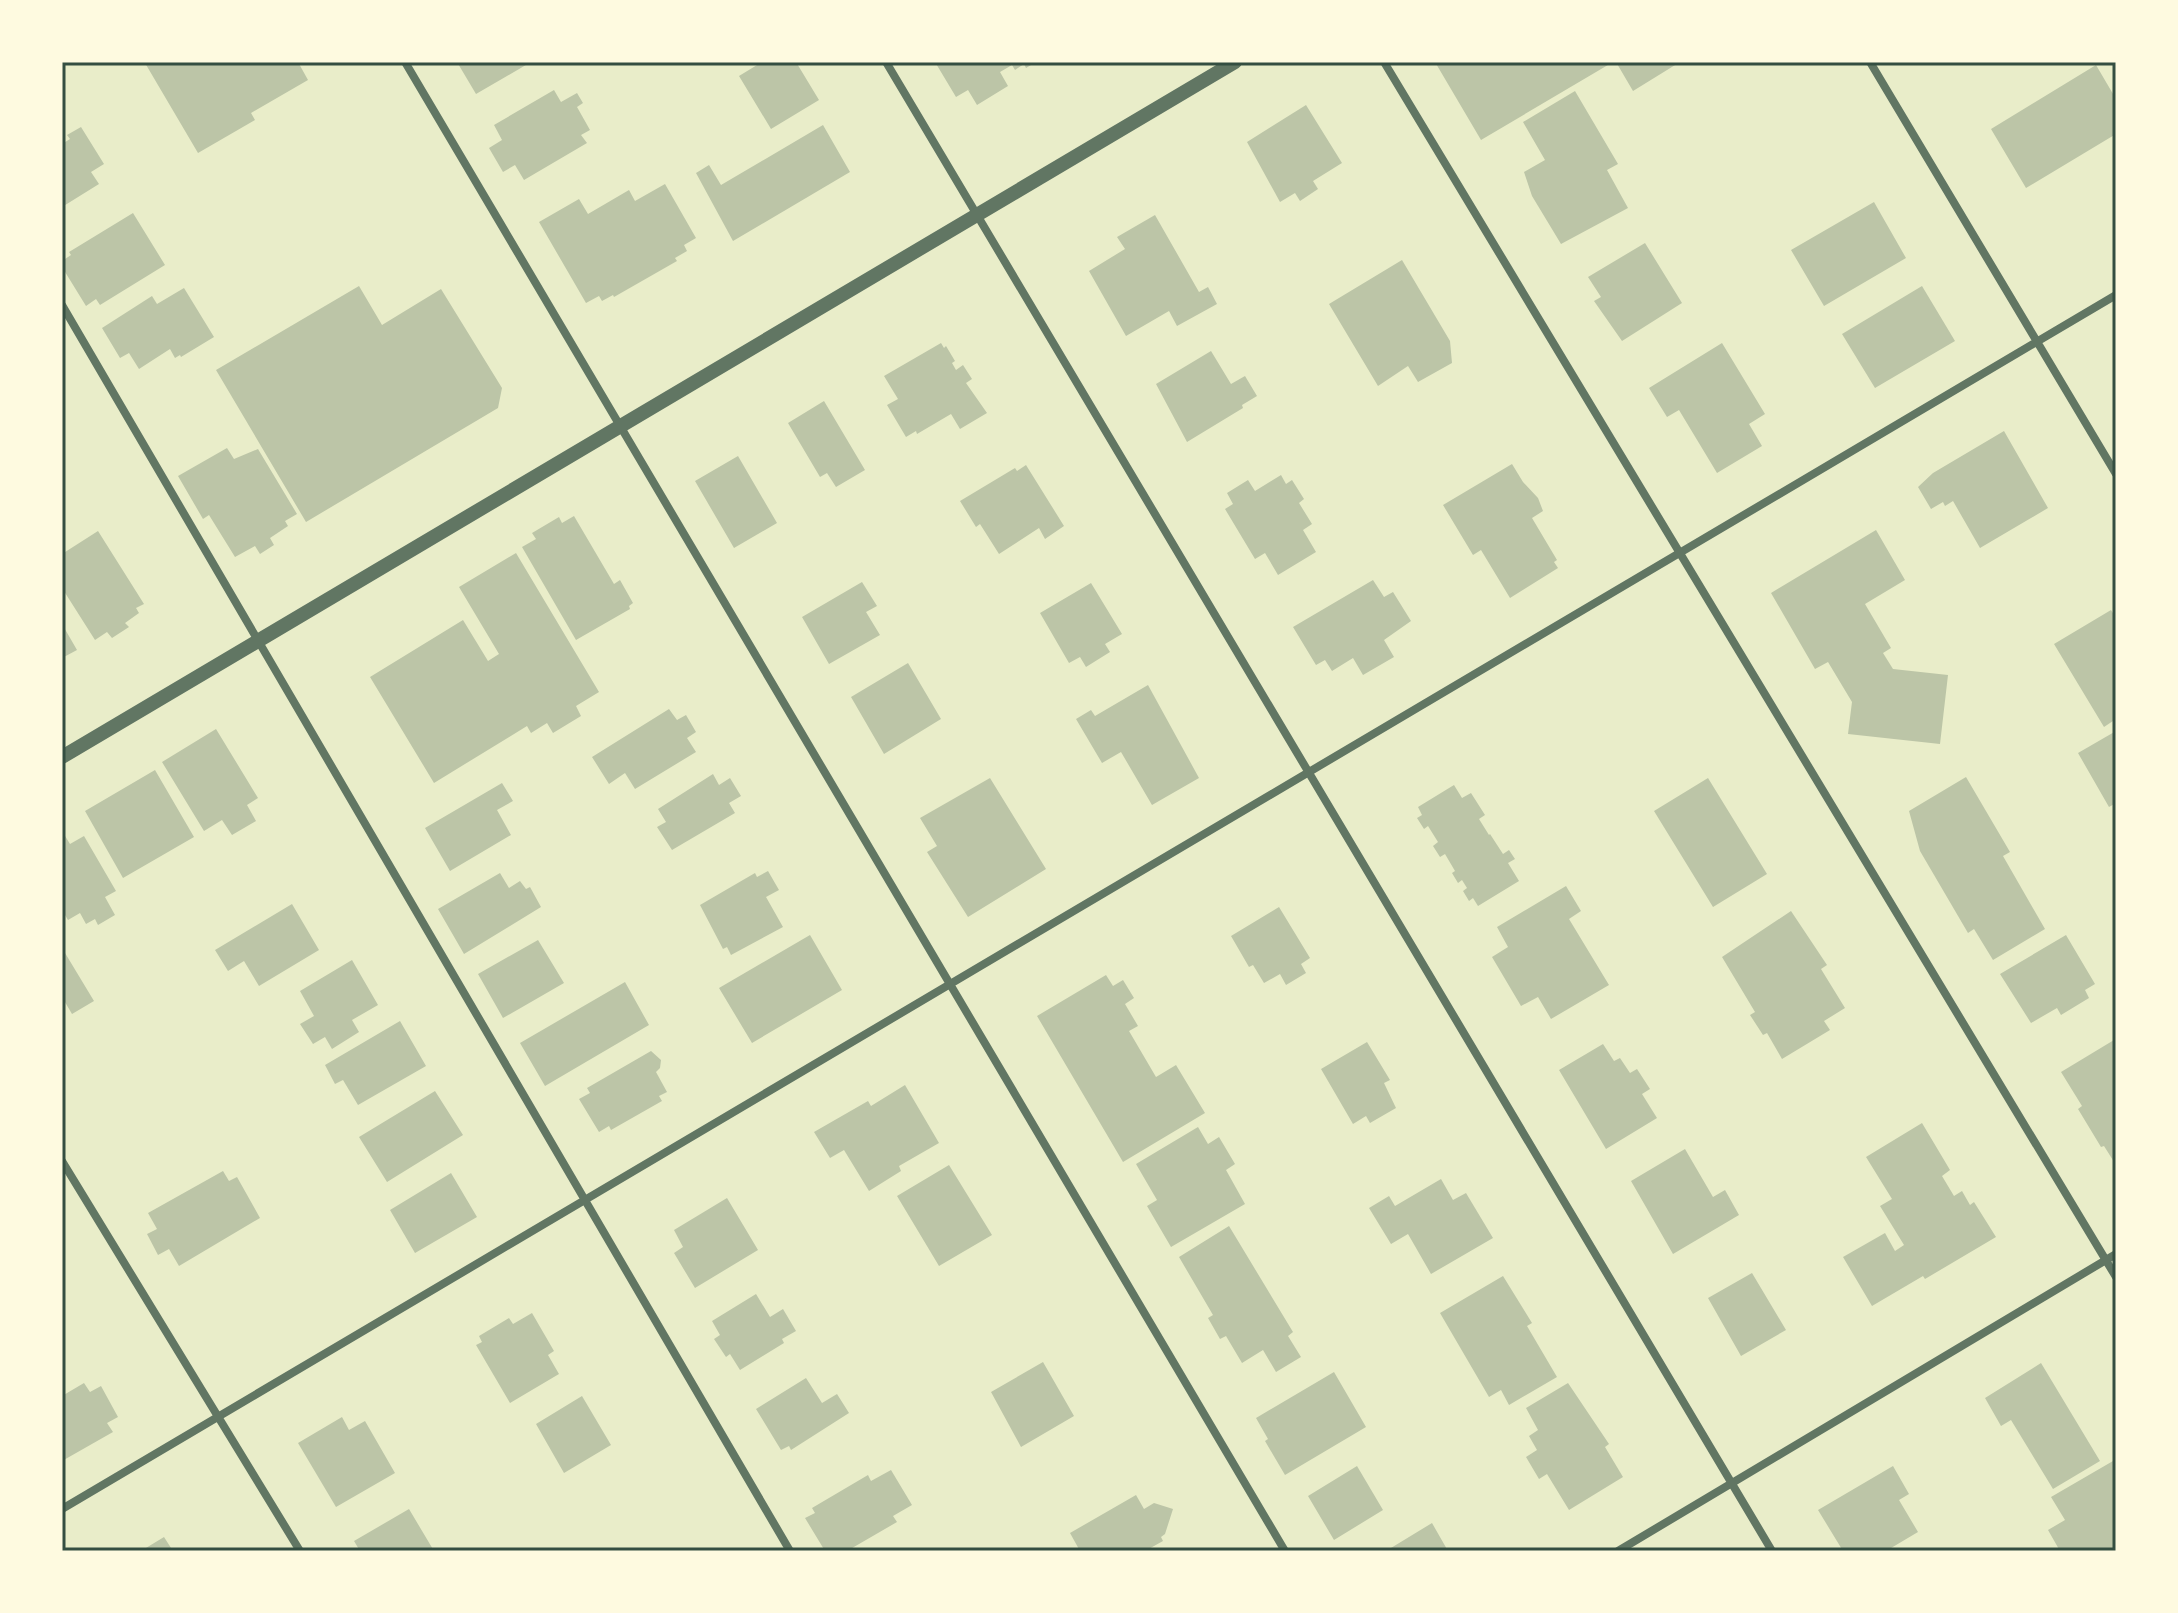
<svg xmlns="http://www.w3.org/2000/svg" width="2178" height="1613" font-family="'Playfair Display',serif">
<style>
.building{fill:#bcc5a7}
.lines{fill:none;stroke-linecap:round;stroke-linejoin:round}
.minor{stroke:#617663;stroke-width:8}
.tertiary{stroke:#617663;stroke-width:14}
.neatline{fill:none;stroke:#344e41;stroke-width:3}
</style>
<rect width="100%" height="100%" fill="#e9edc9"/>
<!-- building -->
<path class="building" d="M298 62 308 80 251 113 255 120 198 153 145 63Z
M457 62H531L476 94Z
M762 62H796L819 100 771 129 739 76Z
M935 62H1036L1026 68 1024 64 1015 70 1012 65 1000 72 1008 86 977 105 968 90 956 97Z
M1435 62H1613L1481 140Z
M1616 62H1680L1633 91Z
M2096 65 2116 99V134L2026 188 1991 129Z
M554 90 561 102 577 93 583 103 577 107 590 130 581 135 587 143 524 180 515 165 503 172 489 148 502 140 494 125Z
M1575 91 1618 164 1607 170 1628 208 1561 244 1532 196 1524 172 1545 160 1523 122Z
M1306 105 1342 163 1313 181 1318 189 1300 201 1295 193 1280 202 1247 142Z
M823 125 850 172 733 241 696 173 709 165 721 185Z
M81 127 104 164 91 172 99 184 62 207V144L70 139 67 135Z
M665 184 696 238 684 245 687 251 675 258 677 261 614 297 613 295 602 301 599 296 586 303 539 222 579 199 588 214 629 190 635 201Z
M1874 202 1906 258 1824 306 1791 250Z
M133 213 165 265 100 305 96 299 86 306 62 267V261L71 255 69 252Z
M1155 215 1199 292 1208 287 1217 304 1177 326 1169 311 1126 336 1089 271 1125 249 1117 237Z
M1645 243 1682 303 1622 341 1594 301 1601 297 1588 277Z
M1402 260 1450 341 1452 363 1418 382 1408 366 1378 386 1329 304Z
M359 286 382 325 441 289 502 388 498 408 306 522 216 370Z
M1922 286 1955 341 1875 388 1842 334Z
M184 288 214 337 181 357 180 355 175 358 170 349 139 369 129 353 120 358 102 328 152 296 157 304Z
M941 343 944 348 946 346 955 361 952 363 956 370 963 365 972 379 966 383 987 413 960 429 951 414 917 434 916 431 906 437 887 405 898 399 884 376Z
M1722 343 1765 414 1749 424 1762 446 1717 473 1679 410 1667 417 1649 388Z
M1211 351 1231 384 1245 376 1257 396 1242 405 1243 408 1187 442 1156 384Z
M824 401 865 470 836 487 827 473 820 477 788 423Z
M2004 431 2048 508 1980 548 1953 501 1945 506 1943 502 1931 509 1918 487 1933 473Z
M227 448 234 459 258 449 297 514 285 521 288 526 270 538 274 545 260 554 255 546 235 557 209 515 203 519 178 476Z
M738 456 777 523 734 548 695 481Z
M1512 464 1523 482 1538 498 1543 511 1532 518 1557 560 1554 562 1558 568 1510 598 1481 550 1473 555 1443 505Z
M1026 465 1064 526 1045 539 1039 528 999 554 980 524 976 527 960 501 1015 468 1017 471Z
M1281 475 1286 484 1292 480 1304 499 1299 503 1312 524 1303 530 1316 552 1278 575 1265 553 1255 559 1225 509 1233 504 1227 493 1248 480 1255 491Z
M574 516 614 584 620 580 633 603 629 606 630 609 576 640 522 547 536 539 532 533 559 517 562 523Z
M1876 530 1905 580 1865 604 1891 648 1883 653 1893 669 1948 675 1940 744 1848 734 1852 702 1828 662 1815 669 1771 593Z
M98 531 144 604 136 608 139 613 125 623 129 627 112 638 107 632 95 640 62 588V554Z
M516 553 599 692 576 706 581 716 553 733 547 723 531 733 527 726 434 783 370 677 463 620 488 661 499 654 459 587Z
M1373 580 1384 597 1393 592 1411 621 1384 640 1394 657 1363 675 1353 658 1332 671 1325 660 1316 665 1293 627Z
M862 582 877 606 866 612 880 635 829 664 802 617Z
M1091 583 1122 634 1105 644 1110 652 1086 667 1080 657 1069 663 1040 613Z
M2111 610 2116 618V719L2104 727 2054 644Z
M62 624 77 650 62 658Z
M908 663 941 719 884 754 851 697Z
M1148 685 1199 778 1152 805 1121 752 1102 763 1076 719 1091 710 1095 716Z
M669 709 677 720 686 715 696 732 687 738 696 752 635 789 625 773 609 784 592 757Z
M216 729 258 798 247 805 256 821 232 835 222 820 204 831 162 762Z
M2116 731V803L2109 807 2078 753Z
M155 770 194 837 123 878 85 811Z
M713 774 719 785 730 778 741 796 729 803 735 813 672 850 657 827 666 822 658 809Z
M1966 777 2010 852 2003 856 2045 929 1993 960 1974 929 1968 933 1920 851 1909 811Z
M990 778 1046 869 968 917 927 852 937 846 920 818Z
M1708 778 1767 874 1713 907 1654 811Z
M502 783 513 801 497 810 511 835 450 871 425 828Z
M1454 785 1462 798 1471 793 1485 815 1479 819 1489 835 1490 834 1503 854 1509 850 1515 859 1508 863 1519 881 1478 906 1473 898 1469 901 1463 891 1467 888 1462 880 1458 883 1452 873 1455 871 1445 854 1440 857 1433 846 1438 842 1428 826 1424 829 1417 818 1422 815 1418 807Z
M62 831 70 844 84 836 116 891 105 897 115 915 98 925 95 919 86 924 80 913 68 920 62 910Z
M768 871 779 890 766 897 783 927 731 955 727 947 723 949 700 905 755 873 757 877Z
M500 873 509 888 520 881 526 889 530 887 541 907 464 954 438 909Z
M1566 886 1581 911 1569 919 1609 985 1551 1019 1538 997 1521 1006 1492 957 1508 947 1497 927Z
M292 904 319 950 259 986 244 961 228 971 215 950Z
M1279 907 1310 958 1301 964 1306 973 1286 985 1280 974 1264 983 1253 965 1249 967 1231 936Z
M1791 911 1827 965 1821 969 1845 1008 1824 1021 1830 1030 1782 1059 1767 1033 1763 1035 1750 1015 1755 1012 1722 957Z
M810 935 842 990 752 1043 719 988Z
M2066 935 2095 984 2085 990 2089 998 2061 1015 2057 1008 2031 1023 2000 974Z
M538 940 564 983 503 1018 478 974Z
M62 948 94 1001 72 1014 62 997Z
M352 960 378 1005 352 1020 359 1032 332 1049 325 1037 313 1044 300 1024 314 1016 300 991Z
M1106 975 1113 986 1123 980 1134 998 1125 1004 1138 1026 1129 1031 1156 1077 1176 1065 1205 1113 1123 1162 1037 1016Z
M625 982 649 1025 545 1086 520 1043Z
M400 1021 426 1066 358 1105 343 1080 335 1084 325 1065Z
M2114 1040 2116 1043V1165L2104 1146 2101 1147 2078 1109 2082 1106 2061 1072Z
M1367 1042 1390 1080 1384 1083 1396 1108 1370 1123 1366 1116 1353 1124 1321 1069Z
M1603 1044 1614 1061 1620 1058 1630 1073 1637 1069 1650 1089 1642 1094 1657 1118 1606 1149 1559 1070Z
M651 1051 661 1060 660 1068 656 1072 667 1092 659 1096 662 1101 611 1130 609 1126 599 1132 579 1099 590 1093 587 1088Z
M905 1085 939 1143 899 1166 901 1171 869 1191 844 1150 830 1158 814 1132 868 1101 871 1106Z
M435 1091 463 1135 387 1182 359 1137Z
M1922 1123 1950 1170 1942 1176 1954 1196 1962 1191 1970 1205 1974 1202 1996 1237 1925 1279 1923 1276 1872 1306 1843 1257 1885 1233 1895 1251 1904 1245 1880 1206 1892 1199 1866 1157Z
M1198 1127 1208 1144 1219 1137 1235 1164 1226 1170 1245 1204 1171 1247 1147 1206 1157 1200 1136 1164Z
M1685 1149 1713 1197 1725 1190 1739 1215 1673 1254 1631 1181Z
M949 1165 992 1235 939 1266 897 1196Z
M223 1171 229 1181 237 1177 260 1218 179 1266 169 1249 158 1255 147 1234 157 1229 148 1213Z
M451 1173 477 1217 415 1253 390 1210Z
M1441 1179 1453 1200 1466 1193 1493 1238 1431 1274 1408 1234 1391 1244 1369 1208 1389 1196 1395 1206Z
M727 1198 758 1250 695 1288 674 1253 683 1247 674 1230Z
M1229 1226 1293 1332 1288 1336 1301 1357 1276 1372 1263 1350 1242 1363 1226 1336 1220 1339 1208 1318 1213 1315 1179 1257Z
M1752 1273 1786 1330 1741 1356 1708 1298Z
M1503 1276 1532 1323 1527 1326 1557 1377 1509 1405 1501 1390 1489 1397 1440 1313Z
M756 1294 770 1317 783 1309 796 1331 782 1339 784 1343 740 1370 730 1354 726 1357 714 1339 720 1335 712 1321Z
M532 1313 554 1351 548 1355 559 1374 510 1403 476 1345 482 1342 479 1336 509 1318 513 1324Z
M1043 1362 1074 1416 1021 1447 991 1392Z
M2041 1363 2100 1461 2053 1489 2011 1420 2001 1426 1985 1398Z
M1334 1372 1366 1427 1285 1475 1265 1441 1268 1439 1256 1418Z
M806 1378 822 1403 837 1394 849 1413 791 1450 789 1446 781 1450 756 1409Z
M84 1383 90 1392 101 1386 118 1417 107 1423 113 1432 62 1461V1396Z
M1568 1383 1609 1444 1605 1447 1623 1477 1569 1510 1547 1474 1539 1479 1526 1457 1537 1450 1529 1436 1538 1430 1526 1408Z
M582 1396 611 1445 564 1473 536 1424Z
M342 1417 349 1430 365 1421 395 1473 336 1507 298 1443Z
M2113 1461 2116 1467V1551H2060L2048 1530 2065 1520 2051 1497Z
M1357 1466 1383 1510 1334 1540 1308 1496Z
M1893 1466 1909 1494 1899 1500 1918 1532 1886 1551H1843L1818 1510Z
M891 1470 912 1505 893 1516 897 1522 847 1551H825L805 1518 815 1513 812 1508 868 1475 871 1481Z
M1136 1495 1144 1509 1154 1503 1173 1509 1165 1534 1161 1537 1163 1541 1145 1551H1080L1070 1533Z
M409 1509 434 1551H360L354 1541Z
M1432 1523 1448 1551H1386Z
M164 1537 173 1551H141Z"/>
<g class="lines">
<!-- minor -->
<path class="minor" d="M405 62 1285 1551
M886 62 1772 1551
M1384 62 2116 1277
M1870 62 2116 474
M62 305 790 1551
M62 1161 300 1551
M62 1509 2116 295
M1618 1551 2116 1254"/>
<!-- tertiary -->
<path class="tertiary" d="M62 757 1235 62"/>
</g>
<!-- border -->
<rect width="2178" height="1613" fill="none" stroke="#fefae0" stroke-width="128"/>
<rect x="64" y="64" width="2050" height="1485" class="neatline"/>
</svg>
